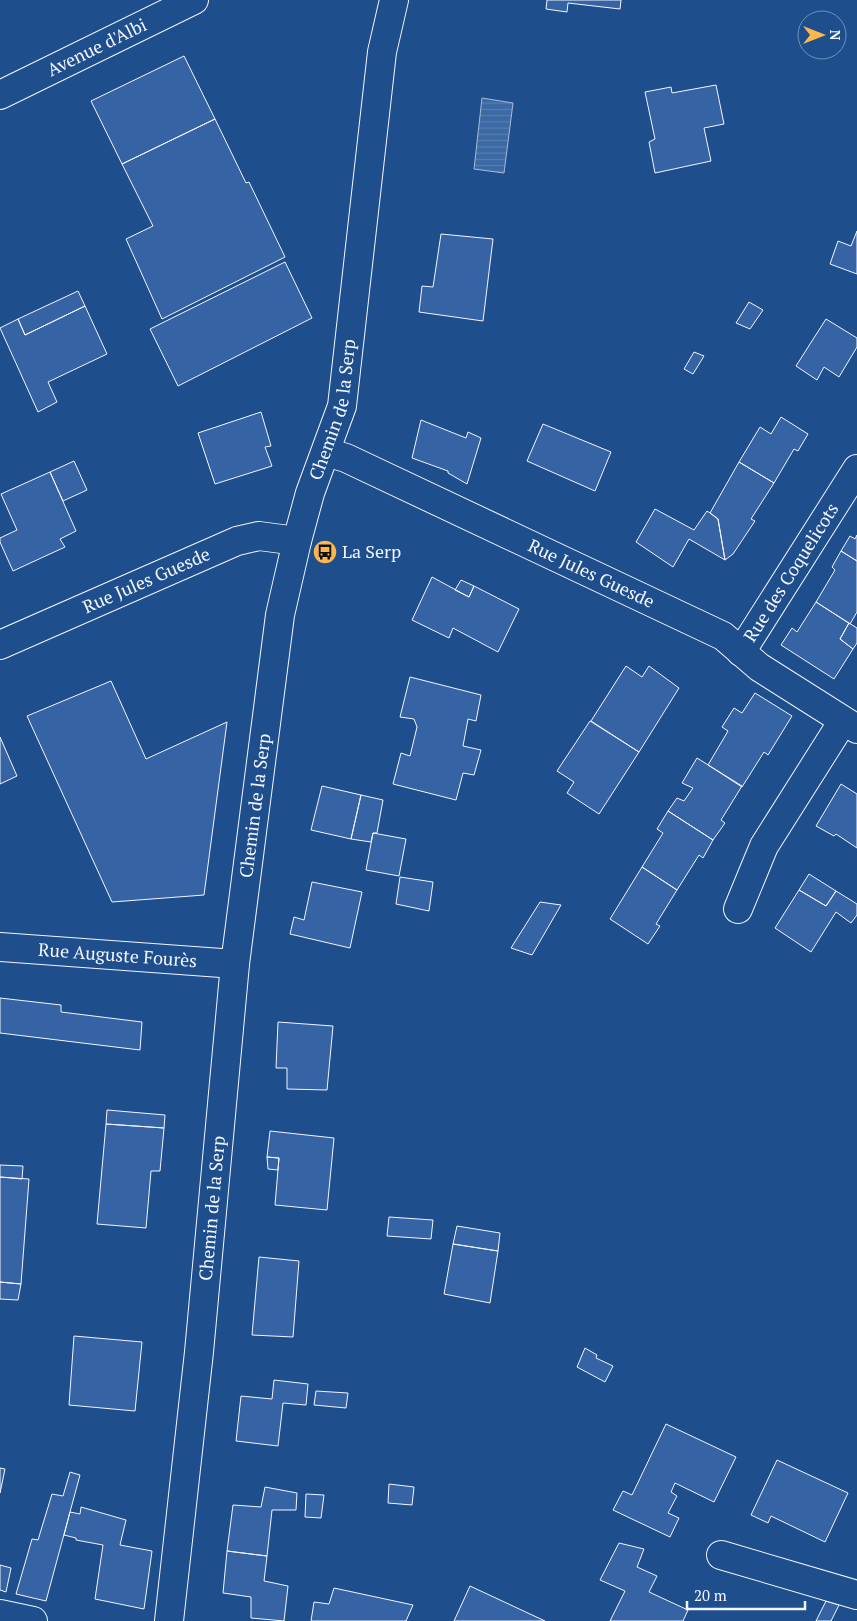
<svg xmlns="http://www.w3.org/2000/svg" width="857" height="1621" font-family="'PT Serif',serif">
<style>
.water{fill:url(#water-rules);stroke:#a8bbd7}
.building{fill:#3563a3;stroke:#f2f6ff}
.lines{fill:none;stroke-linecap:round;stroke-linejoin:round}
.minor-casing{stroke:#f2f6ff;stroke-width:30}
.major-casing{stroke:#f2f6ff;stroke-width:30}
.minor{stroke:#1f4e8c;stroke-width:28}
.major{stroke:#1f4e8c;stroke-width:28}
.labels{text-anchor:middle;stroke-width:4;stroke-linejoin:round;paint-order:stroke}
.street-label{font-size:18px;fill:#f2f6ff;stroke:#1f4e8c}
.poi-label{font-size:18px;fill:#f2f6ff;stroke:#1f4e8c;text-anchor:start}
</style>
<defs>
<pattern id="water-rules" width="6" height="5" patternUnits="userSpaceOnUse" patternTransform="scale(1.25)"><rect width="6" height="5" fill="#3b69a3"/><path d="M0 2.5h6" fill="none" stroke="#587fb1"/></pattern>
</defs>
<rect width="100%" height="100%" fill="#1f4e8c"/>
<!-- water -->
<path class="water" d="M482 98 513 103 504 173 474 169Z"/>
<!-- building -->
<path class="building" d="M547 0H621L620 9 568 3 567 12 546 9Z
M184 56 215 119 122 164 91 101Z
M716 85 724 124 704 128 711 161 655 173 649 142 655 139 645 92 671 87 672 93Z
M215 119 246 183 249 182 285 257 162 319 126 239 153 226 122 164Z
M857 231V274L830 264 838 241 851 246Z
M441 234 493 239 483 321 419 312 422 286 433 287Z
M285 262 312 318 178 386 150 329Z
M78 291 85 306 25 335 18 319Z
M749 302 763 310 750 329 736 323Z
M85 306 107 354 48 382 57 402 38 412 0 328 18 319 25 335Z
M826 319 857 338V347L839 377 824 367 817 380 796 366Z
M694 352 704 356 693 374 684 369Z
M261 412 271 446 265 447 272 466 215 484 198 433Z
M781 417 808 434 798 451 794 449 774 483 739 462 760 427 771 434Z
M421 420 466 438 468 432 481 438 467 484 448 473V471L412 458Z
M543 424 611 452 595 491 527 461Z
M74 461 87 490 63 501 50 472Z
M739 462 774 483 751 519 755 521 733 554 725 560 718 519 710 513Z
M50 472 76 531 60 539 65 547 13 571 0 542V538L17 530 1 494Z
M655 509 694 530 707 511 710 513 718 519 725 560 689 539 673 567 636 542Z
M857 535V561L841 551 850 536 855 539Z
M841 551 857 561V612L850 624 816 602 835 570 832 567Z
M432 577 469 597 474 586 519 609 498 652 453 628 449 638 412 620Z
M461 580 474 586 469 597 455 590Z
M816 602 849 623 840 639 853 649 834 679 781 645 792 628 797 632Z
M849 623 857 628V643L853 649 840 639Z
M626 666 642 677 649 666 679 688 639 752 591 721Z
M410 677 481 695 476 721 468 719 463 746 481 750 474 775 463 773 456 800 393 784 401 753 410 756 417 727 414 719 400 717Z
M111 681 146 759 227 722 204 895 112 902 27 716Z
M755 693 792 716 768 755 764 752 742 787 708 765 728 731 722 727 734 708 742 713Z
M590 721 639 752 599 814 567 793 574 782 557 771Z
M0 737 17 776 0 784Z
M697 758 742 786 721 820 725 823 713 840 668 811 677 798 684 801 693 788 682 783Z
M841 784 857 794V848L836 834 834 836 816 826Z
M322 786 361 795 351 839 311 830Z
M361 795 383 800 377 833H373L371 842 351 839Z
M668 811 713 840 703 858 699 855 677 890 642 867 663 833 657 829Z
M373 833 406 839 399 876 366 870Z
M642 867 677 890 656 924 660 926 648 944 610 919Z
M809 874 836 891 826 906 799 890Z
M400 877 433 882 429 911 396 904Z
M312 882 362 892 350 948 290 934 294 917 304 920Z
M799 890 826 906 836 891 857 904V915L851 923 836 912 811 952 775 928Z
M540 902 561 905 532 955 511 948Z
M0 998 61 1005V1012L142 1022 140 1050 0 1033Z
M278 1022 333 1026 327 1090 287 1089V1068H276Z
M107 1110 165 1115 164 1128 106 1124Z
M106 1124 164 1128 160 1171H151L146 1228 97 1224Z
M270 1131 334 1138 327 1210 275 1205 279 1158 267 1157Z
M267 1157 279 1158 278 1170 268 1169Z
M0 1165 23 1166 22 1179 0 1177Z
M0 1177 29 1179 21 1284 0 1282Z
M389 1217 433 1220 431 1239 387 1236Z
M457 1226 500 1233 498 1251 453 1244Z
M453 1244 498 1251 490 1303 444 1294Z
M259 1257 299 1261 293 1337 252 1335Z
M0 1282 21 1284 18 1300 0 1299Z
M74 1336 142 1342 135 1411 69 1405Z
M585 1348 597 1355 596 1358 613 1366 605 1382 577 1367Z
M274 1380 308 1384 306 1405 283 1403 278 1446 236 1441 241 1396 272 1399Z
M316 1391 348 1393 346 1408 314 1405Z
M666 1424 736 1457 714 1502 675 1483 671 1492 677 1496 668 1513 679 1518 670 1537 613 1510 623 1491 632 1495Z
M777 1460 848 1493 825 1542 771 1516 768 1523 751 1515Z
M0 1468 5 1469 0 1493Z
M70 1472 80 1475 46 1601 16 1594 32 1539 38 1540 52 1494 63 1496Z
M389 1484 414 1487 412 1505 388 1503Z
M265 1487 297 1493 296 1510H272L267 1556 227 1551 233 1505 261 1507Z
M306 1494 324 1495 321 1518 305 1517Z
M81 1507 126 1520 120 1545 152 1551 144 1609 95 1599 103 1545 76 1540V1538L64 1535 70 1512 80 1514Z
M619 1543 644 1549 637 1567 657 1576 649 1592 688 1610 683 1621H610L625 1591 600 1580Z
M227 1551 267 1556 264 1581 288 1586 284 1621 251 1618V1597L223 1593Z
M0 1565 11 1568 6 1592 0 1590Z
M470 1586 545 1621H454Z
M334 1588 413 1605 406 1621H311L314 1602 329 1604Z
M826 1601 839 1605 831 1621H816Z"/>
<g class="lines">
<!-- minor casing -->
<g class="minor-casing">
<g id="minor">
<path id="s1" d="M326 452 346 458 723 636 759 667 857 729"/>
<path id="s2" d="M0 645 237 541 259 536 297 541"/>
<path id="s3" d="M741 652 857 469"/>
<path d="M738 909 764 846 843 721"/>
<path id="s4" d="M0 947 235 964"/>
<path d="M721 1555 857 1595"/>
<path d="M0 1614 33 1621"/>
<path id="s5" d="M169 1621 199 1352 235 964 280 615 297 541 310 493 342 406 382 52 394 0"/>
</g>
</g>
<!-- major casing -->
<g class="major-casing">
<g id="major">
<path id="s6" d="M0 95 194 0"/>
</g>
</g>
<!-- minor -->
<use href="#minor" class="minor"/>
<!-- major -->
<use href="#major" class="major"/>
</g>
<!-- icons -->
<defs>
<g id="bus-disc" transform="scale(1.25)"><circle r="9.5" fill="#ffb74d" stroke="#1f4e8c"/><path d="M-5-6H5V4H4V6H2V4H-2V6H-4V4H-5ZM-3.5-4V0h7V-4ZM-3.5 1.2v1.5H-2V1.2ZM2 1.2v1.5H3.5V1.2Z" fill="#111"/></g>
</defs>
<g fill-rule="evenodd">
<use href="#bus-disc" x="325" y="552"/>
</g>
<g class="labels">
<!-- street labels -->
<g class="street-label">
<text dy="6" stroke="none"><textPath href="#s6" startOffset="108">Avenue d'Albi</textPath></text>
<text dy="6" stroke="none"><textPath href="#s5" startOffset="1225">Chemin de la Serp</textPath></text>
<text dy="6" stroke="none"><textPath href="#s3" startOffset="94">Rue des Coquelicots</textPath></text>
<text dy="6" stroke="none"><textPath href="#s1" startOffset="292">Rue Jules Guesde</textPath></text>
<text dy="6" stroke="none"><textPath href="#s2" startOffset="160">Rue Jules Guesde</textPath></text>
<text dy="6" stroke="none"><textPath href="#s5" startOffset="820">Chemin de la Serp</textPath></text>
<text dy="6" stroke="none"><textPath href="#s4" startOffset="118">Rue Auguste Fourès</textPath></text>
<text dy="6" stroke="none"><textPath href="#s5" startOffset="415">Chemin de la Serp</textPath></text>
</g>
<!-- poi labels -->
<g class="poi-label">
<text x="342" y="558">La Serp</text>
</g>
</g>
<!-- north arrow -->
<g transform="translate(822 35) rotate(90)"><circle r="24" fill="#1f4e8c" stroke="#7391ba"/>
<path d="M0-4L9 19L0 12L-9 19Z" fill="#ffb74d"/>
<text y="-8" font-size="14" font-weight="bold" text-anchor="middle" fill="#f2f6ff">N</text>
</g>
<!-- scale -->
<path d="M687 1601v8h118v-8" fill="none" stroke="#f2f6ff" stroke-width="2.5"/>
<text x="694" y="1601" font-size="15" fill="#f2f6ff" stroke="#1f4e8c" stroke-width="4" paint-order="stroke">20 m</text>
</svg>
